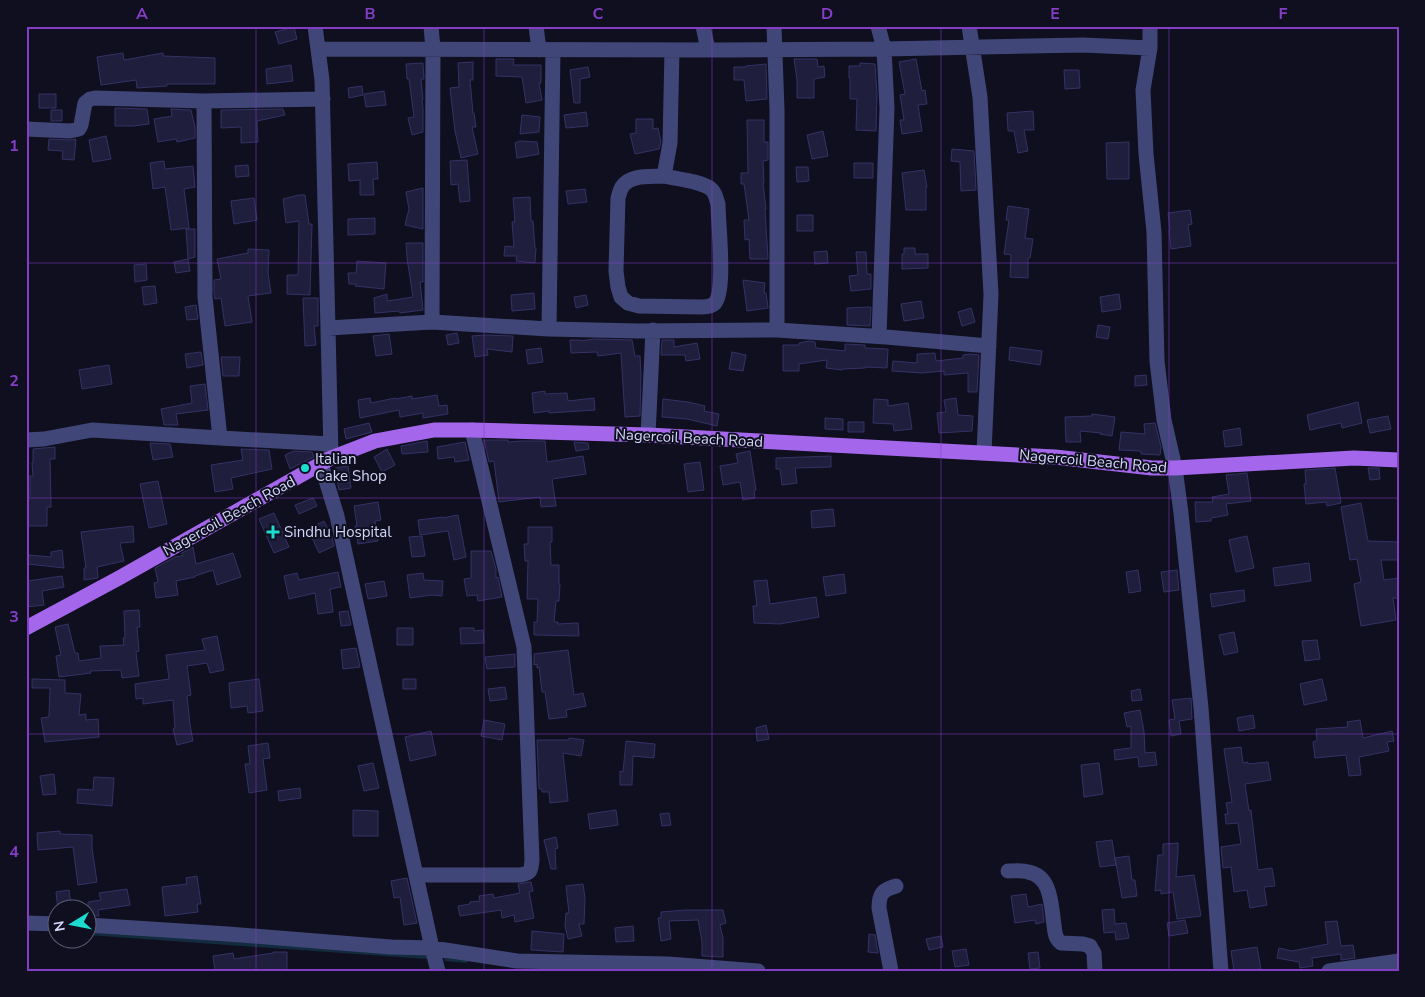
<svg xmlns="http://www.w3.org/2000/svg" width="1425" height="997" font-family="'Nunito Sans',sans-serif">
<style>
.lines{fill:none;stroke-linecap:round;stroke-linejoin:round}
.stream{stroke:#132b3f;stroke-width:4}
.building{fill:#1f1e3d;stroke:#343266}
.minor{stroke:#404778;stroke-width:15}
.major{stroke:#a467ec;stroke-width:15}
.grid{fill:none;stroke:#843dc5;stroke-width:1;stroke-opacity:0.55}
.poi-dot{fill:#1cdccf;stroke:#0f0f1f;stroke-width:2}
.labels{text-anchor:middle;stroke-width:4;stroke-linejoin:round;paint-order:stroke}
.street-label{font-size:15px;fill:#d2d5f9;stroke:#0f0f1f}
.poi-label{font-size:15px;fill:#d2d5f9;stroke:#0f0f1f;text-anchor:start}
.neatline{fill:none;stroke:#843dc5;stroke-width:2}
.grid-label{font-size:16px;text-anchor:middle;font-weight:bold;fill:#843dc5}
</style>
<rect width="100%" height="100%" fill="#0f0f1f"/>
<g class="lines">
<!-- stream -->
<path class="stream" d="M88 933 427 957
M446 959 466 961
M583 970 599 971
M1395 971 1399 970"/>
</g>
<!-- building -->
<path class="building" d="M294 27 297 39 279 44 275 32Z
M123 53 124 60 163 53V56L215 58V84H167V86L137 88 136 80 101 85 97 57Z
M496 59H514L513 65H541V83H539L542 100 526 103 522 77 496 76Z
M794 59H817L818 67 824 66 825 77 814 79V98H797V80Z
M916 59 922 91 925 90 927 104 918 105 922 131 902 134 900 120H904L900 95 905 94 899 62Z
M473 62V80H470L473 113H474L476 127H472L478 154 461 158 455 131 450 88 459 87 458 63Z
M423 63 424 79H421L423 100 422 101 423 107V132L412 135 408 118 414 117 409 79H407L406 64Z
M860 63 875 64 877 93 876 131 856 130 857 99H850V78H849V66H860Z
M766 64 767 99 746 101 744 80H734V67H746V66Z
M291 65 293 81 267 84 266 69Z
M588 67 590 77 580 79V103H574L570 70Z
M1064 70H1079L1080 88 1065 89Z
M362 86 363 95 349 98 348 88Z
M384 91 386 105 366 107 364 94Z
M39 94H56V108H39Z
M115 108 147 109 149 124 133 126H115Z
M171 109 191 110 195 127V138L177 142 176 139 158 142 154 119 172 116Z
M283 109 285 115 257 121 258 142 241 143V127L221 128V110Z
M51 110H62V121H51Z
M1033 111 1034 130H1024L1028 151 1018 153 1014 131H1008L1007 113Z
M586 112 588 126 566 128 564 115Z
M522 115 540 117 539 132 520 134Z
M636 119H653V129L658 128 661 142 659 149 635 154 630 134 636 133Z
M747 120H764V142H768V160L763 161 764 183H763L766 209H765L768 259H750L749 239 745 240 744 220H749L744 184H741V173H748Z
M823 131 828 156 812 159 807 135Z
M106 136 111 159 93 162 89 140Z
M49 139 70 140 76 139 74 160 62 159 63 151 48 150Z
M520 141 537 142 539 154 517 158 515 143Z
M1129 142V179H1107L1106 143Z
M952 149 974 151 976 190 961 191 960 162 951 161Z
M467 160 470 201 460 202 458 184 451 185 450 161Z
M164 161 165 169 193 166 195 187 184 189 189 228 171 230 165 187 153 189 150 163Z
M377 162 378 179H373L374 195H360V180L349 181 348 164Z
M854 163H873V178H854Z
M248 165 249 176 236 177 235 166Z
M796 167H808L809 181 797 182Z
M924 170 927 187H926V210H906L902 173Z
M423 188V229L405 225 409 209 406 192Z
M585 189 587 202 568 204 566 191Z
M299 195H305L309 224H312L310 295 287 294V275H298L299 221 286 223 283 199Z
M530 197 531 221H533L535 248H536L535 263 516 261 517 256H504L505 246 514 247 512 222H515L513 198Z
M254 198 257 220 234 224 231 201Z
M1008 206 1029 209 1025 238 1033 239 1030 258H1028V278L1010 277 1011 255 1004 254 1009 220H1006Z
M1190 210 1192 224 1188 225 1191 246 1171 249 1169 230H1170L1168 213Z
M797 215H813V231H797Z
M375 218V234L348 235V219Z
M186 229H195V257L188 259Z
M406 243H423V282H420L423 310 400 313 399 311 375 313 374 298 387 294V301L413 297 407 258Z
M904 248H915V254H928V268L902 269V254H904Z
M248 249 269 250 268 273 271 293 248 296 252 322 225 326 221 298 215 299 214 293V280L221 279 217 259 248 253Z
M827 251 828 263 815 264 814 252Z
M856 252H866L867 274H871V289L851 291 849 276 858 275Z
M188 259 190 271 176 273 174 262Z
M357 261 386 263 384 289 355 286 356 284H349L348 273H356Z
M146 264 147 280 135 282 134 265Z
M743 280 765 283 764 293H766L768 308 747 311Z
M155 286 157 303 144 305 142 287Z
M534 293 535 309 512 311 511 295Z
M1119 294 1121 309 1102 312 1100 297Z
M586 295 588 305 576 308 574 297Z
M303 298H318V326H314L316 345 305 346Z
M921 301 924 318 904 321 901 304Z
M196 305 198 319 187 320 185 307Z
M871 307 870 326 847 325V308Z
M971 308 975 322 962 326 958 312Z
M1098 325 1110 327 1108 339 1096 337Z
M457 333 459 343 448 345 446 335Z
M389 334 392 354 376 356 373 336Z
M485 335 513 336 512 352 487 349 488 355 475 357 472 336Z
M594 339 632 340 635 356H640L641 376 640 416 625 417 621 353 598 356 597 352 571 353 570 340H580V341Z
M662 340H674V347L697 343 700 359 686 361 685 355H661Z
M809 341 815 342 816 348 845 351V344L865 345V348L888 349 887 368 865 367V368L842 369V370L826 368 827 360 799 364V371H783V345H799V343Z
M1010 347 1042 351 1040 365 1009 360Z
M541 348 543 362 528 364 526 350Z
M201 352 203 365 187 368 185 354Z
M732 352 746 355 743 371 729 369Z
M935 353 936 361 963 358V355L970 354 979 355 977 392H968V373L944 375V371L922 373 892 371 893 361 917 363V354Z
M221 357H240L239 376H223Z
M109 365 112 384 82 389 79 370Z
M1146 375 1147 385 1135 386V376Z
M205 384 208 410 176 414 178 425H164L161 409 192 403 190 386Z
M545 391V394L567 393 568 401 594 398 595 410 549 413V411L534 413 532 393Z
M437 395 439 406 447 405 448 414 423 418V413L400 417 399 410 360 418 358 400 370 398 371 403 395 398 396 399 412 396V399Z
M956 398 958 415 973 416 972 431 939 433 937 413 946 412 944 400Z
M663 399 688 402 705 406 704 411 719 414 717 426 687 419 662 417Z
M874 399 888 400V406L908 403 912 429 894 431 893 424 873 423Z
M1358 402 1362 423 1342 428 1341 423 1310 430 1307 415Z
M1092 414 1115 417 1112 436 1100 434 1101 433 1080 431 1081 442H1066L1065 417 1092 416Z
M1388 416 1391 429 1370 433 1367 420Z
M825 418 843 419V430L825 429Z
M848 422H864V432H848Z
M369 423 372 432 346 439 344 429Z
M1155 423 1161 447 1160 455 1141 454V451L1119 450 1121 432 1145 434 1144 424Z
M1240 428 1242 445 1225 447 1223 431Z
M484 440H508V442L521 441H545L547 462 583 456 586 474 552 479 556 506 541 507 540 497 499 502 494 461 489 462Z
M427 441 428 452 402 454 401 446Z
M465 442 469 460 455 462 454 457 438 459 437 447Z
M574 442 588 443 589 449 576 451Z
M150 443 170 444 173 457 153 460Z
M55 447V459H50L51 507H47V526H26L27 496H30V476H33L32 463H33V449Z
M241 449 269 450 272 469 231 478 233 489 215 492 211 465 243 460Z
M387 449 395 465 382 472 374 457Z
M294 451 312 452 314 457 290 469 285 455Z
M750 451 756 490 754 491 755 498 743 500 740 482 723 485 720 466 738 463 736 454Z
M831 456V467L795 468 797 483 782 485 780 469H776V458Z
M700 462 704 490 688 492 684 464Z
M348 466 351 488 339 490 335 468Z
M1335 468 1341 503 1327 506 1326 502 1306 504 1304 484H1306L1305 470Z
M1368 468H1379L1380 479 1370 480Z
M1247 473 1251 501 1226 504 1228 515 1211 518V521L1196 522 1195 502H1213L1212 497 1229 494 1226 475Z
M158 481 167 524 149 528 140 484Z
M313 498 317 506 299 514 295 505Z
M378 502 381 520 375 521 378 541 358 544 355 526H357L354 506Z
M1361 503 1368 541 1399 542 1398 560H1381L1384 580 1399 578V598H1393L1396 620 1361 626 1354 584 1361 582 1357 559 1350 560 1341 507Z
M833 509 835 526 812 528 811 511Z
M274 513 289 547 274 553 259 519Z
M458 515 466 557 454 560 448 531 420 535 418 520 443 517V518Z
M324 521 332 537 334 546 319 553 308 529Z
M133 526 134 542 120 543 124 561 97 567 98 578 84 580V568H86L81 532Z
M528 527H552V542H550L551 565H559V584H560L559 601H556L554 622H558V624L578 623 579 636 534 635V622H537L538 599H527L528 561H525L524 544H528Z
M422 536 425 556 412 557 409 537Z
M1247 536 1254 568 1236 572 1229 540Z
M193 547 196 564 233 553 241 577 217 585 213 570 195 576V577L176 581 178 595 156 598 154 583 158 582 155 568 175 557 182 556V553Z
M62 550 64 568 28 564 29 555 51 557V552Z
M471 551H491L496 569V578L498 577 502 597 478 601 477 595 467 596 464 579 471 578Z
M1309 563 1311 581 1275 586 1273 568Z
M1138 570 1141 591 1129 593 1126 572Z
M1177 570 1179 590 1164 592 1161 572Z
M338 572 341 587 330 589 333 612 318 614 315 593 289 599 284 576 297 573 299 580Z
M423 573 424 580 443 581 442 596 432 595 410 598 407 575Z
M844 574 846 593 826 596 823 577Z
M62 576 64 587 42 591 44 605 26 607V588H29L28 581Z
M767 580 770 604 816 597 819 617 780 624 754 623 753 606H757L754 581Z
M384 581 387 596 368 599 365 584Z
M1244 590 1245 601 1212 607 1210 594Z
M139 610 140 627H137L139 651 136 652 139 676 122 678 121 670 90 671 91 673 59 677 56 656 61 655 55 627 68 624 75 653H78L79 661 101 658 100 646 124 645 123 638H125L124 611Z
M348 611 351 625 341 626 339 612Z
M397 628H413V645H397Z
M460 628H474V631L483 630 484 643 461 644Z
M1234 632 1238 652 1224 655 1219 635Z
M217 636 224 670 210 673 207 663 187 666 191 695 187 696 190 725 193 741 177 745 173 729 175 728 173 700 143 704V698L136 699 135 684 169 679 166 655 205 650 202 639Z
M1317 640 1320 659 1305 661 1302 641Z
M356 648 360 667 343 669 341 650Z
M568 650 574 695 583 693 586 706 566 710 567 717 549 719 545 692H542L539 667 537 668V664L534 665V654Z
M515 654V667L487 669 485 657Z
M32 679 65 680V693L81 694 79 715 86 714V720L98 719 99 737 45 742 41 718 49 717 50 688H32Z
M259 679 263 711 248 713 247 706 231 708 229 683Z
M403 679H416V689H403Z
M1322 679 1327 700 1304 705 1300 684Z
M505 687 507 699 490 701 488 689Z
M1140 689 1142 700 1132 701 1131 691Z
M1191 698 1192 719 1179 721 1181 734 1171 736 1169 720 1175 719 1172 700Z
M1140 710 1144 731 1145 753 1155 752 1157 765 1139 767 1138 757 1115 760 1114 750 1131 748V726L1127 727 1124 713Z
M1253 715 1255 728 1239 731 1237 718Z
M484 720 505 724 502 740 481 736Z
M1360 720 1363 738 1392 731 1394 741 1387 742 1389 751 1359 757 1361 775 1349 776 1346 755 1315 758 1313 742 1317 741 1316 729 1348 727 1347 722Z
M766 725 769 739 757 741 756 728Z
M431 731 436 755 410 761 405 737Z
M569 738 584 740 581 756 563 753 568 801 550 803 549 792H542V789H539L537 740H569Z
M626 741 655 744 654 758 633 756 632 785H620V771L623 772Z
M268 743 270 758 263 759 267 790 249 793 245 764H250L248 746Z
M1241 747 1243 763 1248 762V764L1268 762 1271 780 1245 784 1249 811 1251 810 1258 870 1272 868 1275 886 1264 887 1267 905 1250 908 1247 890 1234 892 1231 867 1223 868 1221 847 1241 844 1238 823 1226 824 1225 814H1228L1226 803 1232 802 1224 749Z
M373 763 379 788 364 791 358 766Z
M1099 763 1103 794 1084 797 1081 765Z
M54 774 56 794 43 795 40 776Z
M94 777 114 778 112 806 77 803 78 789 93 790Z
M300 788 301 798 279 801 278 791Z
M353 810 378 811V836H353Z
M616 810 618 825 590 829 588 814Z
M669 813 671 825 662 826 660 814Z
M60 831V834L92 835V848L97 882 78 885 73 847 38 850 37 833Z
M556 837 558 848 555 849 556 869H551L544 840Z
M1112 840 1116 865 1100 867 1096 842Z
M1178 843V852L1176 877 1194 875 1201 916 1177 919 1173 892 1161 894V890L1155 891 1158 855H1163V844Z
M1129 856 1132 880H1135L1137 896 1122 898 1115 858Z
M197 876 201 904H197L198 912 165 916 162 887 187 884 186 878Z
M407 878 417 923 404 925 400 897 394 898 391 881Z
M531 882 533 891 529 892 534 918 515 922 514 915 502 918 501 910 460 916 458 906 470 904V902L480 901 479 896 493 894 494 898 520 893 518 884Z
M583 884 585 898 584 924H579L582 936 568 939 565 926 566 913H569L566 886Z
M127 889 130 905 98 910 99 916H88V902L101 900 99 893Z
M69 890 72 910H58L56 892Z
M1026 894 1028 907 1042 904 1044 922 1036 924 1035 920 1015 923 1011 896Z
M1114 909 1115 924 1126 923 1129 938 1116 940 1115 932 1104 933 1102 910Z
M686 910H723L726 923 720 925 723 938V957L702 956V941L698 920 669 921 671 939 661 941 658 918H661V912Z
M1185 920 1188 933 1169 936 1167 923Z
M1337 921 1341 946 1353 945 1355 958 1341 960V954L1312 958 1313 966 1300 968 1299 962 1277 958 1279 948 1292 951 1328 944 1325 922Z
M633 926 634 941 616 942 615 928Z
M532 931 564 934 563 952 531 950Z
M869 934 875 935 878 953 868 952Z
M941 936 943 947 929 950 926 939Z
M1257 947 1261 969 1234 971 1231 951Z
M966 949 969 965 955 967 952 951Z
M273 952H287V971H215L213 956 233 953 234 959 273 953Z
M1038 952 1040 968 1030 969 1028 953Z"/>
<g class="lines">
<!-- minor -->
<path class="minor" d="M315 26 322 80 331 454
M431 26 433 49 432 322 549 329 553 50
M536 26 539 50
M703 26 708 50
M774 26 777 110V330L886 337 989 346
M878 26 884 49 887 108 879 336
M969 26 980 97 991 294 984 453
M1150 26V48L1143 90 1146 154 1154 232 1157 361 1164 420 1175 468 1181 513 1201 708 1221 971
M318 49 719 50 884 49 1083 45 1150 48
M204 101 205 297 220 438 330 444
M26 129 70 131 79 129 81 125 85 103 90 99 95 98 204 101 323 99
M664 176C676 179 701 181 711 189 716 193 716 199 718 204 718 223 726 290 715 303 711 307 705 307 700 307L639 306 628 303 621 297 618 287 616 271 618 198C619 195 620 190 622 187 630 174 651 177 664 176Z
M664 176 670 143 672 50
M328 328 432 322
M549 329 639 331 777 330
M648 435 653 330
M26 440 44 439 92 430 220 438
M321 464 337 516 432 948 438 971
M1008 871C1015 871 1022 870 1028 872 1052 876 1051 906 1054 925 1055 933 1055 938 1061 943L1083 944 1090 946 1094 953 1095 971
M416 875H520C531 873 531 871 532 860L524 647 472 430
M26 923 58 924
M88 925 228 934 391 947 432 948 517 961 668 964 758 971
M891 971 879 908C879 894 882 890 896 886
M1329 971 1399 961"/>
<!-- major -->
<path class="major" d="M26 628 119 578 331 458 375 441 434 430H472L648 435 1055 457 1152 468H1175L1354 458 1399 460"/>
</g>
<!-- grid -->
<path class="grid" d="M256 26V971M484 26V971M712 26V971M941 26V971M1169 26V971M26 263H1399M26 498H1399M26 734H1399"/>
<!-- markers -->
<g class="poi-dot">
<circle cx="305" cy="468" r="5"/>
<path d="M270.5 524.5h5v5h5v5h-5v5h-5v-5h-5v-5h5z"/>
</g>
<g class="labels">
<!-- street labels -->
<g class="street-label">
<text transform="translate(689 438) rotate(3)" y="5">Nagercoil Beach Road</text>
<text transform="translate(1093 461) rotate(5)" y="5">Nagercoil Beach Road</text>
<text transform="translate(229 516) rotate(-29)" y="5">Nagercoil Beach Road</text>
</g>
<!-- poi labels -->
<g class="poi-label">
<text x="315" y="464">Italian<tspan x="315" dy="17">Cake Shop</tspan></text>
<text x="284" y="537">Sindhu Hospital</text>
</g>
</g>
<!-- border -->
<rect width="1425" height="997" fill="none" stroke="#0f0f1f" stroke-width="55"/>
<!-- north arrow -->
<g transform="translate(72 924) rotate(260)"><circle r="24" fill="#0f0f1f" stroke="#5d5e76"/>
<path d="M0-4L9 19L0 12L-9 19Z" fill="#1cdccf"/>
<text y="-8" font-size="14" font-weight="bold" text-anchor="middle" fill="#d2d5f9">N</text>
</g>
<rect x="28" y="28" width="1370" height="942" class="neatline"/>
<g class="grid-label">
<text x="142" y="19">A</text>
<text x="370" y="19">B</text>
<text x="598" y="19">C</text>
<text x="827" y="19">D</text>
<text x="1055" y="19">E</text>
<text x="1283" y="19">F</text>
<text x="14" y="151">1</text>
<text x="14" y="386">2</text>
<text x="14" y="622">3</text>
<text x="14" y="857">4</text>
</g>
</svg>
